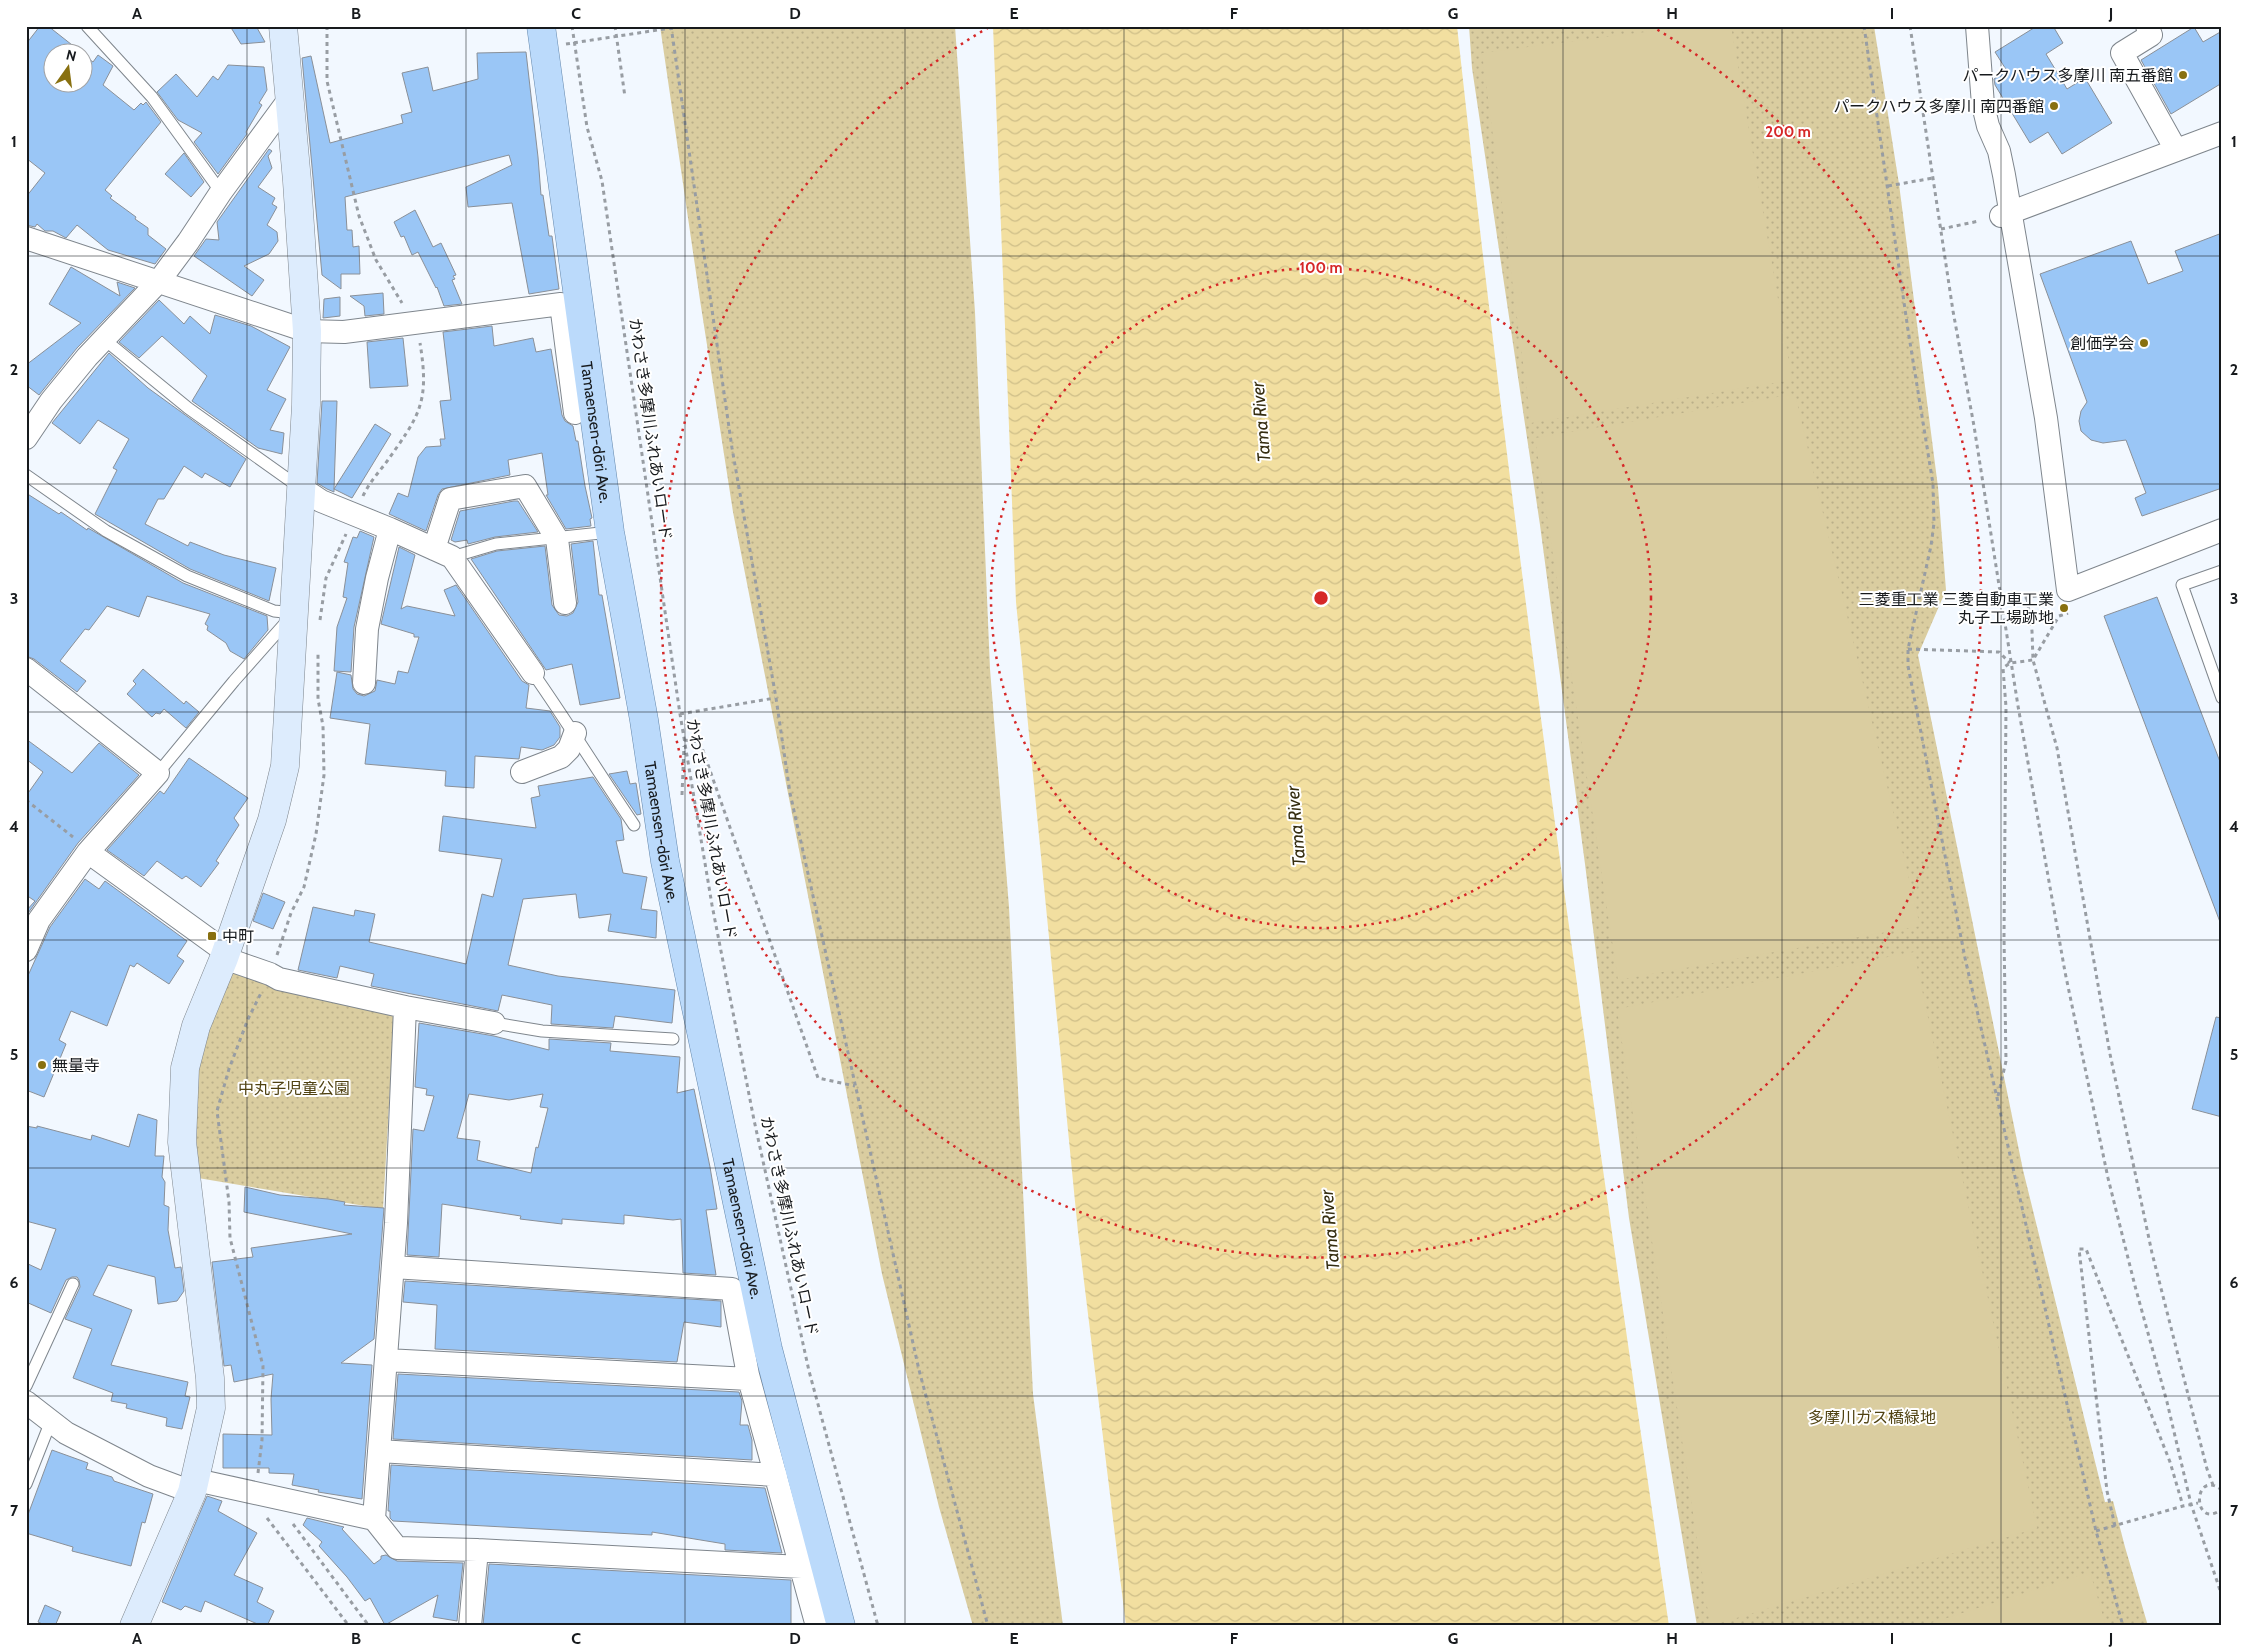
<svg xmlns="http://www.w3.org/2000/svg" width="2248" height="1652" font-family="Cabin,'Noto Sans JP',sans-serif">
<style>
.park{fill:url(#park-dots)}
.pitch{fill:#dacda0}
.water{fill:url(#water-waves)}
.building{fill:#9ac6f6;stroke:#8a9098;fill-rule:evenodd}
.lines{fill:none;stroke-linecap:round;stroke-linejoin:round}
.lane-casing{stroke:#7f868d;stroke-width:13}
.street-casing{stroke:#7f868d;stroke-width:24}
.secondary-casing{stroke:#7f868d;stroke-width:29}
.primary-casing{stroke:#6487ab;stroke-width:29}
.path{stroke:#989da3;stroke-width:3;stroke-dasharray:4 4;stroke-linecap:butt}
.lane{stroke:#fff;stroke-width:11}
.street{stroke:#fff;stroke-width:22}
.secondary{stroke:#ddecfd;stroke-width:28}
.primary{stroke:#bbdafb;stroke-width:28}
.grid{fill:none;stroke:#171a1d;stroke-width:1;stroke-opacity:0.55}
.ring{fill:none;stroke:#d62828;stroke-width:2.5;stroke-dasharray:2.5 5}
.poi-dot{fill:#887010;stroke:#fff;stroke-width:2}
.labels{text-anchor:middle;stroke-width:4;stroke-linejoin:round;paint-order:stroke}
.poi-label{font-size:16px;fill:#171a1d;stroke:#fff;text-anchor:end}
.street-label{font-size:16px;fill:#171a1d;stroke:#fff}
.park-label{font-size:16px;fill:#504212;stroke:#fff}
.water-label{font-size:18px;font-style:italic;fill:#352d10;stroke:#fff}
.centre{fill:#d62828;stroke:#fff;stroke-width:2.5}
.ring-label{font-size:15px;text-anchor:middle;font-weight:bold;fill:#d62828;stroke:#fff;stroke-width:4;stroke-linejoin:round;paint-order:stroke}
.neatline{fill:none;stroke:#171a1d;stroke-width:2}
.grid-label{font-size:16px;text-anchor:middle;font-weight:bold;fill:#171a1d}
</style>
<defs>
<pattern id="park-dots" width="8" height="8" patternUnits="userSpaceOnUse" patternTransform="scale(1.25)"><rect width="8" height="8" fill="#dacda0"/><path d="M2 2h.1M6 6h.1" fill="none" stroke="#baaf89" stroke-width="1.8" stroke-linecap="round"/></pattern>
<pattern id="water-waves" width="16" height="10" patternUnits="userSpaceOnUse" patternTransform="scale(1.25)"><rect width="16" height="10" fill="#f2dfa0"/><path d="M0 5q4-4 8 0t8 0" fill="none" stroke="#cfbf89"/></pattern>
</defs>
<rect width="100%" height="100%" fill="#f2f8ff"/>
<!-- park -->
<path class="park" d="M660 26H955L975 312 990 669 1009 907 1033 1394 1063 1626H973L939 1507 882 1274 733 512 700 300Z
M1469 26H1874L1899 184 1938 487 1946 590 1918 655 2023 1170 2105 1502 2113 1501 2125 1547 2148 1626H1697L1629 1218 1585 864 1540 525 1472 68Z
M231 969 390 1011 394 1019 383 1209 198 1178C195 1121 193 1066 211 1011 215 997 224 983 231 969Z"/>
<!-- pitch -->
<path class="pitch" d="M1692 26H1731L1792 380 1531 423 1482 53Z
M1795 394 1920 926 1618 980 1535 438Z
M1914 952 2037 1528 1710 1626 1617 1009Z
M2090 1572 2106 1626H1922Z"/>
<!-- water -->
<path class="water" d="M993 26H1457C1515 561 1591 1094 1669 1626H1126L1078 1232 1016 602Z"/>
<!-- building -->
<path class="building" d="M40 26H48L81 52H52V82H82V54L93 62 98 55 113 66 103 85 134 110 141 103 143 105 146 102 161 122 105 190 112 196 110 198 136 217 135 219 148 228V235L166 249 155 264 108 250 77 225 66 238 53 231H45L37 224 35 227 26 225V197L45 173 26 158V44Z
M230 26H256L265 42 241 44Z
M2037 26H2053L2063 43 2046 54 2067 89 2085 78 2112 123 2062 154 2048 132 2030 143 1995 85 1994 79 2007 71 1995 52Z
M2194 27 2203 42 2222 31V83L2171 114 2141 60Z
M526 52 538 157 541 195H543L549 236H552L559 289 529 294 512 203 468 207 466 187 512 165 509 155 345 197 347 230H352L353 247 359 246 360 274H341V289L322 275 302 58 311 56 330 143 403 123 401 115 412 112 402 73 428 67 433 91 478 79 477 53Z
M228 65 264 67 267 90 259 103 262 105 246 132 247 134 218 174 194 142 202 133 178 120 157 92 176 74 197 97 213 76 218 80Z
M269 149 272 151 268 156 272 168 258 187 275 198 272 204 277 207 267 225 277 232 278 241 269 254 244 266 264 280 252 296 194 256 206 239 219 240 217 222Z
M184 153 204 182 191 197 165 174Z
M415 210 433 247 441 243 456 275 453 276 455 279 452 280 462 304 444 306 437 287 436 288 418 252 412 255 404 236 401 237 394 222Z
M2222 233V488L2142 516 2135 498 2146 493 2126 440 2103 443 2091 440 2081 431 2079 421 2081 411 2087 402 2040 274 2131 241 2148 284 2183 271 2175 251Z
M71 267 120 296 117 282 135 288 77 348 39 395 26 385V365L81 323 49 304Z
M383 293 384 314 365 316 364 306 350 296Z
M340 297V316L323 318 324 299Z
M159 300 184 324 190 316 210 334 215 315 251 326 290 347 267 390 286 399 270 430 284 433 282 454 258 448 192 401 207 376 162 336 139 358 119 342Z
M492 326 494 346 533 338 536 352 551 349 562 415 565 421 573 426 576 441H578L585 486 592 518 590 519 591 526 566 529 546 495H548L542 453 508 460 510 475 442 489 438 495 426 531 389 514 398 493 408 497 418 457 426 447 441 446 440 439H445L440 401 451 400 443 332Z
M403 338 408 386 370 388 367 342Z
M109 353 148 388 246 459 230 487 205 473 202 478 184 466 164 499H158L145 524 188 546 190 542 224 555 276 568 269 601 190 569 95 514 117 470 113 468 129 439 98 420 80 444 52 423Z
M322 401H337L334 489 375 424 391 434 352 498 334 489V492L327 489 317 483Z
M26 493 59 514 61 512 87 530 88 528 183 583 267 616 268 630 244 659 230 651 226 643 207 630 208 626 205 624 210 614 147 596 139 617 107 606 89 630 85 629 60 661 86 681 77 692 34 659 26 656Z
M514 501H518L538 532 495 537 468 544 467 540 455 542 451 540 460 511Z
M360 531 374 537 354 627 351 672 334 671 337 627 347 598 343 597 348 563 344 562 353 537 357 538Z
M593 541 599 595H602L620 698 580 705 572 664 546 670 471 559 497 551 545 546 552 605 559 615 567 616 573 613 578 602 571 544Z
M399 547 415 555 401 609 407 606 455 616 444 590 456 585 522 681 529 685 526 708 550 711 560 727V737L554 745 542 750 521 747 519 759 475 756 474 788 445 786 446 771 365 764 370 724 330 718 337 672 351 675 353 689 357 694 364 696 375 691 377 680 395 684 398 671 408 673 419 637H414V634L381 624Z
M2157 597 2222 767V922H2220L2104 616Z
M143 669 184 704 186 701 199 712 186 728 164 709 160 714 156 713 152 717 127 694 136 684 133 681Z
M26 739 72 773 99 743 139 775 78 843 26 916V911L35 901 26 895V796L43 772 26 759Z
M189 758 248 798 234 818 239 825 216 861 219 863 201 887 186 876 182 879 157 861 144 876 107 850 160 791 164 794Z
M627 771 630 784 636 783 641 814 637 815 609 774Z
M593 777 621 819 624 840 616 841 623 873 647 877 641 909 657 911 656 938 608 931 611 914 579 918 576 894 523 899 508 965 558 976 675 990 672 1023 615 1016 613 1028 551 1024 552 1005 502 995 498 1011 371 986 374 974 340 966 337 978 298 970 313 907 354 916 355 910 375 914 369 942 466 964 482 894 493 897 502 859 439 851 443 816 536 828 531 798 540 796 538 786Z
M85 879 99 889 105 881 187 941 177 956 184 961 169 984 137 963 134 967 130 965 107 1026 71 1011 59 1040 66 1044 44 1097 26 1090V980L50 927Z
M263 893 285 902 273 929 253 921Z
M2216 1017 2222 1018V1117L2192 1109Z
M419 1023 494 1036 549 1050V1039L611 1043 610 1051 680 1057 677 1093 694 1089 710 1167 717 1209 706 1210 716 1275 683 1273 681 1219 673 1220 624 1215V1224L562 1219V1224L520 1219 521 1216 442 1204 439 1257 407 1255 413 1129 424 1131 434 1096 426 1095 427 1089 415 1087ZM469 1094 509 1100 543 1094 540 1107 548 1108 538 1148 536 1147 531 1173 477 1160 480 1141 457 1138Z
M138 1114 157 1120 155 1156H164L162 1177 165 1182 164 1205 169 1207 168 1230 175 1268 181 1267 184 1291 177 1301 158 1304 155 1277 108 1265 93 1295 132 1310 111 1365 188 1382 185 1396 190 1397 182 1429 166 1426 167 1418 126 1408 127 1404 111 1401 113 1393 73 1378 92 1329 65 1319 80 1287 79 1280 77 1277H72L66 1280 51 1313 26 1302V1263L41 1270 56 1229 26 1221V1126L37 1128V1126L91 1140 92 1135 129 1147Z
M245 1187 280 1195 328 1199 345 1202 344 1205 384 1208 374 1339 341 1363 372 1365 362 1499 318 1492 319 1490 292 1485 294 1474 269 1473V1468H223V1434L272 1435 271 1399 273 1374 234 1382 231 1365 224 1366 212 1262 253 1257 251 1248 352 1234 244 1212Z
M405 1281 721 1301V1327L684 1322 677 1362 435 1349 437 1305 403 1302Z
M398 1374 739 1392 742 1401 740 1425H748L752 1440V1460L393 1439Z
M52 1450 88 1463 86 1469 112 1477 114 1481 153 1494 145 1523 142 1522 131 1566 72 1551 73 1547 26 1533V1520Z
M391 1465 765 1488 782 1553 725 1550V1544L652 1532V1535L393 1521 390 1518V1511H388Z
M207 1496 222 1501 218 1511 257 1533 234 1575 263 1588 257 1602 274 1611 267 1626H262L205 1601 201 1612 185 1606 181 1610 162 1602Z
M307 1518 344 1527 342 1529 374 1564 381 1559V1556L386 1555 397 1561 463 1563 457 1621 433 1617 438 1595 385 1625 370 1598 365 1601 347 1577 319 1546 322 1542 303 1525Z
M489 1564 791 1580V1626L483 1625Z
M45 1605 61 1612 55 1626H47L38 1622Z"/>
<g class="lines">
<!-- lane casing -->
<g class="lane-casing">
<path id="lane" d="M87 26 152 97 221 192
M105 340 188 408 299 487
M26 475 106 531 187 576 274 611 294 613
M452 557 496 544 610 532
M2222 571 2182 585 2222 698
M533 673C568 723 600 775 634 825
M158 773 234 681 288 620
M494 1023 542 1031 673 1039
M26 1386 73 1284
M26 1484 51 1421"/>
</g>
<!-- street casing -->
<g class="street-casing">
<path id="street" d="M1977 26 1983 105 1988 126 1999 151 2004 175 2046 418 2068 590 2222 530
M2147 26 2151 35 2122 53 2176 150
M2001 216 2222 133
M26 238 307 331 344 332 561 304 575 413
M26 438 51 401 87 357 159 281 188 242 221 192 290 98
M300 487 321 501 390 529
M434 549 450 499 525 486 557 539 565 603
M26 669 158 773 88 852 39 920 26 950
M364 683 367 629 377 578 390 529 452 557 533 673
M522 772 561 757 569 749 575 733
M88 852 226 952
M224 958 270 974 279 979 405 1007 494 1023
M393 1267 732 1289 748 1375 817 1626
M386 1360 749 1379
M26 1402 66 1433 149 1476 192 1492
M379 1451 776 1475
M196 1480 374 1519 397 1548 477 1550 802 1567
M374 1519 396 1223 405 1007
M470 1626 477 1550"/>
</g>
<!-- secondary casing -->
<g class="secondary-casing">
<path id="secondary" d="M134 1626 192 1492 211 1408 210 1378 182 1142 185 1068 196 1026 224 958 272 820 285 766 306 405 307 331 297 181 283 26"/>
</g>
<!-- primary casing -->
<g class="primary-casing">
<g id="primary">
<path id="s1" d="M541 26 610 532 644 720 665 861 768 1349 841 1626"/>
</g>
</g>
<!-- path -->
<path class="path" d="M327 26V81L359 216 376 260 402 303
M572 26 587 127 602 181 680 714 712 905 754 1120 809 1371 878 1626
M615 26 625 97
M671 26 732 448 776 698 790 793 919 1370 988 1626
M1864 26 1908 330 1933 484 1934 523 1931 546 1908 649V666L1965 958 2096 1531 2123 1626
M1910 26 1953 311 1974 426 2018 706 2065 972 2108 1178 2135 1286 2167 1402 2191 1504 2222 1596
M566 44 671 28
M1888 186 1933 178
M1941 229 1979 221
M363 496C368 485 377 474 385 464 419 416 430 404 420 343
M2027 598 2032 631 2033 660 2057 748 2110 1054 2152 1253 2207 1469 2213 1485
M2001 602 2048 594
M320 620 326 578 346 534
M1908 649 1999 652 2010 663
M680 714 775 698
M684 740 700 742 818 1078 855 1086
M682 795 684 746
M26 800 73 837
M277 955 291 913 304 887 316 834 324 775 323 726 318 699V654
M1998 1096 2006 1061 2004 937 2006 707 2003 668 2010 663 2033 660 2059 616 2068 613
M258 1473 262 1440 263 1366 230 1238 229 1202 217 1111 229 1069 248 1019 261 993
M2222 1490C2192 1467 2192 1532 2222 1509
M267 1518 349 1626
M293 1524 369 1626
M2115 1526 2107 1491 2079 1249H2086L2170 1462 2183 1506
M2096 1531 2183 1506 2198 1503"/>
<!-- lane -->
<use href="#lane" class="lane"/>
<!-- street -->
<use href="#street" class="street"/>
<!-- secondary -->
<use href="#secondary" class="secondary"/>
<!-- primary -->
<use href="#primary" class="primary"/>
</g>
<!-- grid -->
<path class="grid" d="M247 26V1626M466 26V1626M685 26V1626M905 26V1626M1124 26V1626M1343 26V1626M1563 26V1626M1782 26V1626M2001 26V1626M26 256H2222M26 484H2222M26 712H2222M26 940H2222M26 1168H2222M26 1396H2222"/>
<!-- distance rings -->
<g class="ring">
<circle cx="1321" cy="598" r="330"/>
<path d="M1651 26A660 660 0 1 1 991 26"/>
</g>
<!-- markers -->
<g class="poi-dot">
<circle cx="2183" cy="75" r="5"/>
<circle cx="2054" cy="106" r="5"/>
<circle cx="2144" cy="343" r="5"/>
<circle cx="2064" cy="608" r="5"/>
<rect x="207" y="931" width="10" height="10" rx="2.5"/>
<circle cx="42" cy="1065" r="5"/>
</g>
<g class="labels">
<!-- poi labels -->
<g class="poi-label">
<text x="2173" y="81">パークハウス多摩川 南五番館</text>
<text x="2044" y="112">パークハウス多摩川 南四番館</text>
<text x="2134" y="349">創価学会</text>
<text x="2054" y="605">三菱重工業 三菱自動車工業<tspan x="2054" dy="18">丸子工場跡地</tspan></text>
<text x="222" y="942" text-anchor="start">中町</text>
<text x="52" y="1071" text-anchor="start">無量寺</text>
</g>
<!-- street labels -->
<g class="street-label">
<text transform="translate(651 429) rotate(82)" y="6">かわさき多摩川ふれあいロード</text>
<text dy="6" stroke="none"><textPath href="#s1" startOffset="410">Tamaensen-dōri Ave.</textPath></text>
<text transform="translate(712 829) rotate(80)" y="6">かわさき多摩川ふれあいロード</text>
<text dy="6" stroke="none"><textPath href="#s1" startOffset="815">Tamaensen-dōri Ave.</textPath></text>
<text transform="translate(790 1226) rotate(78)" y="6">かわさき多摩川ふれあいロード</text>
<text dy="6" stroke="none"><textPath href="#s1" startOffset="1220">Tamaensen-dōri Ave.</textPath></text>
</g>
<!-- park labels -->
<g class="park-label">
<text x="294" y="1094">中丸子児童公園</text>
<text x="1872" y="1423">多摩川ガス橋緑地</text>
</g>
<!-- water labels -->
<g class="water-label">
<text transform="translate(1261 422) rotate(-95)" y="6">Tama River</text>
<text transform="translate(1296 826) rotate(-95)" y="6">Tama River</text>
<text transform="translate(1330 1230) rotate(-95)" y="6">Tama River</text>
</g>
</g>
<circle cx="1321" cy="598" r="8" class="centre"/>
<g class="ring-label">
<text x="1788" y="137">200 m</text>
<text x="1321" y="273">100 m</text>
</g>
<!-- border -->
<rect width="2248" height="1652" fill="none" stroke="#ffffff" stroke-width="55"/>
<!-- north arrow -->
<g transform="translate(68 68) rotate(14)"><circle r="24" fill="#ffffff" stroke="#a2a3a5"/>
<path d="M0-4L9 19L0 12L-9 19Z" fill="#887010"/>
<text y="-8" font-size="14" font-weight="bold" text-anchor="middle" fill="#171a1d">N</text>
</g>
<rect x="28" y="28" width="2192" height="1596" class="neatline"/>
<g class="grid-label">
<text x="137" y="19">A</text>
<text x="356" y="19">B</text>
<text x="576" y="19">C</text>
<text x="795" y="19">D</text>
<text x="1014" y="19">E</text>
<text x="1234" y="19">F</text>
<text x="1453" y="19">G</text>
<text x="1672" y="19">H</text>
<text x="1892" y="19">I</text>
<text x="2111" y="19">J</text>
<text x="14" y="147">1</text>
<text x="2234" y="147">1</text>
<text x="14" y="375">2</text>
<text x="2234" y="375">2</text>
<text x="14" y="604">3</text>
<text x="2234" y="604">3</text>
<text x="14" y="832">4</text>
<text x="2234" y="832">4</text>
<text x="14" y="1060">5</text>
<text x="2234" y="1060">5</text>
<text x="14" y="1288">6</text>
<text x="2234" y="1288">6</text>
<text x="14" y="1516">7</text>
<text x="2234" y="1516">7</text>
<text x="137" y="1644">A</text>
<text x="356" y="1644">B</text>
<text x="576" y="1644">C</text>
<text x="795" y="1644">D</text>
<text x="1014" y="1644">E</text>
<text x="1234" y="1644">F</text>
<text x="1453" y="1644">G</text>
<text x="1672" y="1644">H</text>
<text x="1892" y="1644">I</text>
<text x="2111" y="1644">J</text>
</g>
</svg>
